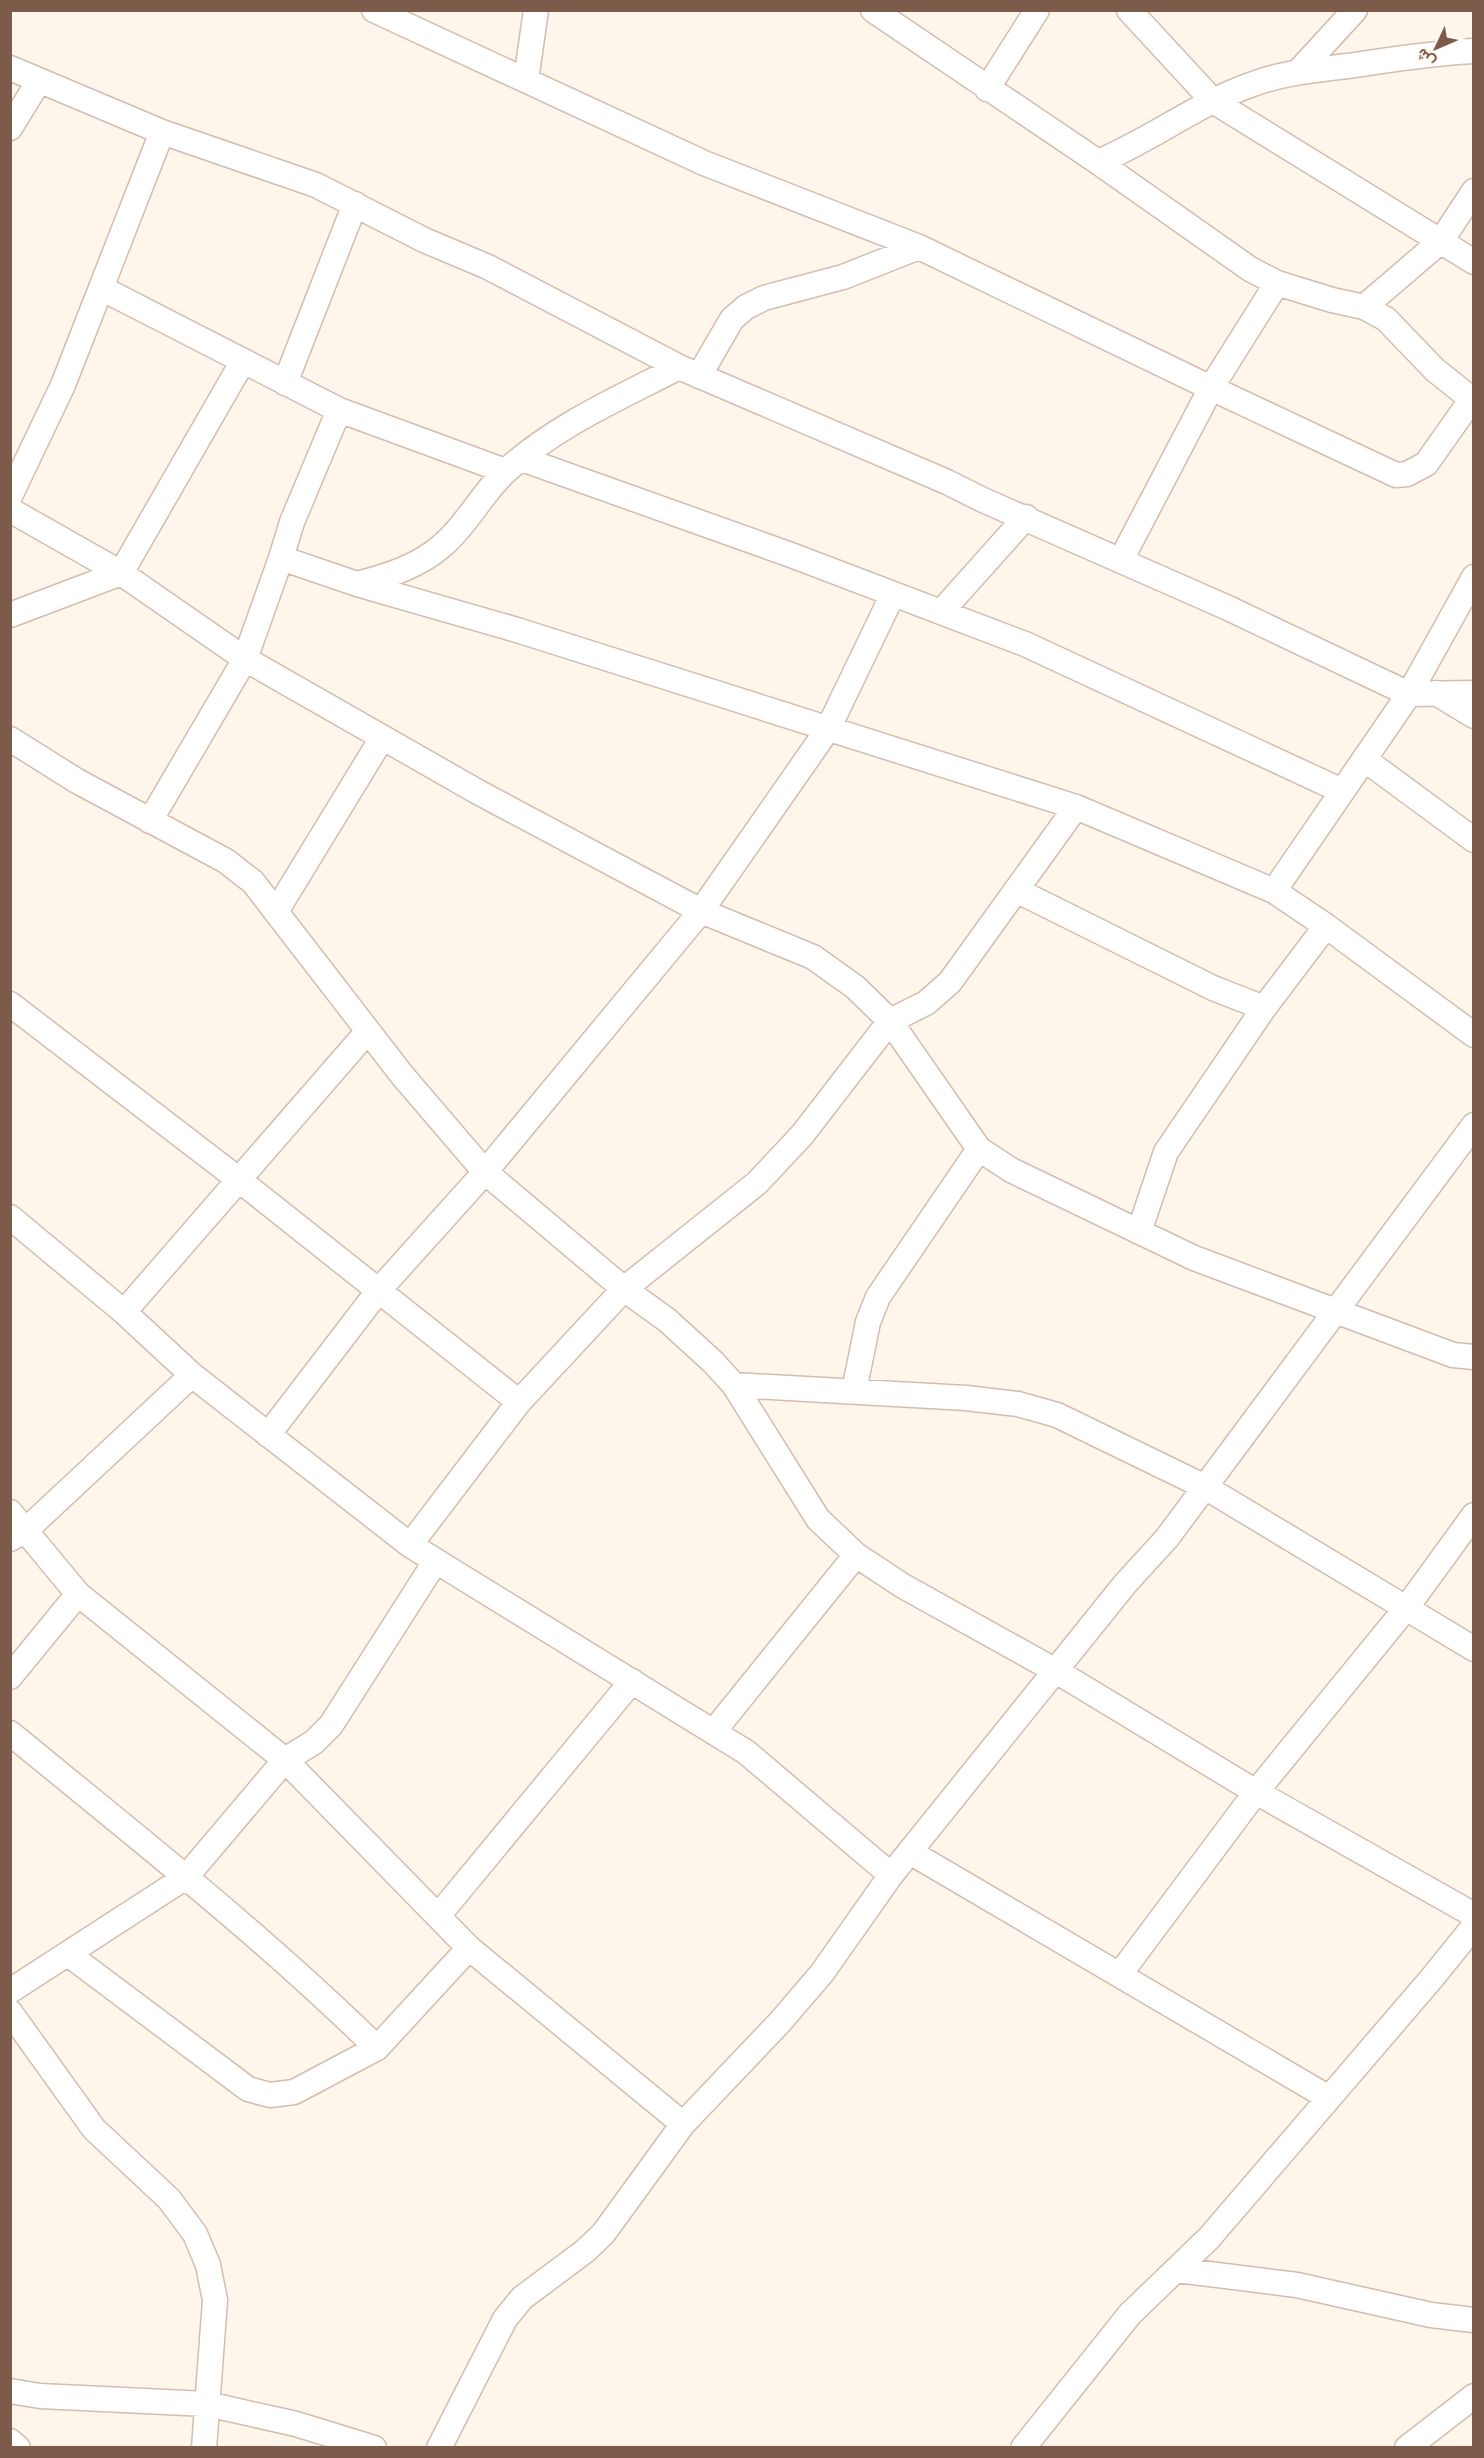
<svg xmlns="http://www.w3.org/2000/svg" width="1484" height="2458" font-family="'PT Sans',Vazirmatn,sans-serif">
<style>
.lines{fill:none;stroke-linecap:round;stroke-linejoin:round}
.minor-casing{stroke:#d2bdae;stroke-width:27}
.minor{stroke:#fff;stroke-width:24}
</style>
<rect width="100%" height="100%" fill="#fef6eb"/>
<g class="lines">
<!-- minor casing -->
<g class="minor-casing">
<path id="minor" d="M374 10 704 163 919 247 1211 388 1396 475 1407 474 1426 464 1474 396
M873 10 1098 162 1250 269 1277 283 1332 300 1364 307 1386 319 1435 370 1474 401
M1129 10 1213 101 1474 262
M10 68 162 132 316 185 424 240 488 267 679 367 947 482 983 500 1228 608 1409 694 1474 693
M1298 72 1355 10
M526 80 536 10
M987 89 1037 10
M10 128 39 81
M1098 162C1151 140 1198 103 1253 84 1282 73 1315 70 1347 66 1389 60 1431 53 1474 51
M101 288 339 410 505 471
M1364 307 1441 241 1474 191
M699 376 732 319 746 307 764 298 843 277 919 247
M285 383 355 204
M522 459 791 555 1025 644 1342 791
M10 496 63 385 162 132
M10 510 121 573 245 659 478 792 701 911 813 957 855 987 890 1021 979 1149 1011 1170 1194 1258 1453 1355 1474 1357
M281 558 357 584 517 630 1076 807 1274 891 1326 926 1474 1035
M1121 560 1211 388 1277 283
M357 584C388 576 420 566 444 544 468 523 483 492 506 471 556 425 620 398 679 367
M941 612 1026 517
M10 615 121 573 243 361
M1436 693 1474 716
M10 739 77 781 226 861 253 882 402 1075 485 1172 624 1289 667 1320 713 1362 734 1385 818 1519 856 1555 903 1586 1056 1671 1256 1792 1474 1915
M1364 759 1474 840
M150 821 245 659 281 558 292 522 339 410
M1016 890 1213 988 1264 1008
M1274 891 1409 694 1474 577
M277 910 382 738
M10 1004 238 1179 519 1402
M10 1217 124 1312 192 1375 410 1545 746 1752 891 1875
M1139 1232 1166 1152 1264 1008 1326 926
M124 1312 367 1032
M734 1385 966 1398 1018 1404 1057 1415 1205 1487 1474 1649
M854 1391 868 1322 878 1297 979 1149
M268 1435 379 1290 485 1172 701 911 828 729 893 594
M10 1512 78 1594 285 1760 469 1948 683 2124
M10 1539 26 1530 192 1375
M410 1545 519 1402 624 1289 757 1183 802 1135 890 1021 926 1003 950 982 1076 807
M10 1677 78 1594
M714 1731 856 1555
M10 1733C134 1835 262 1935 377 2048
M910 1852 1329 2098
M438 1916 632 1681
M68 1954 248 2089 270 2095 294 2092 377 2048 469 1948
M1120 1974 1256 1792 1407 1607 1474 1515
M10 1991 186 1877 285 1760 314 1742 331 1725 435 1562
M10 2012 94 2129 169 2199 195 2234 208 2265 215 2300 204 2448
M1177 2270 1297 2285 1431 2315 1474 2320
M10 2391 40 2396 207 2404 296 2424 374 2448
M10 2441 18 2448
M439 2448 505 2319 522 2298 585 2251 603 2234 683 2124 780 2022 822 1973 891 1875 1125 1584 1167 1538 1474 1125
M1023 2448 1130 2314 1209 2238 1432 1978 1474 1926
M1407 2448 1474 2396"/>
</g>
<!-- minor -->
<use href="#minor" class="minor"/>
</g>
<!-- border -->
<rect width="1484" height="2458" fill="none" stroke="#7c5b4b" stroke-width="24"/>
<!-- north arrow -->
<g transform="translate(1436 48) rotate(226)" stroke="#fffaf3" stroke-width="4.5" paint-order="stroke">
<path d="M0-4.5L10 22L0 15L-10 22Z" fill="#7c5b4b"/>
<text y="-9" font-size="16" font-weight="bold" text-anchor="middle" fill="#7c5b4b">ش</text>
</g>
</svg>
